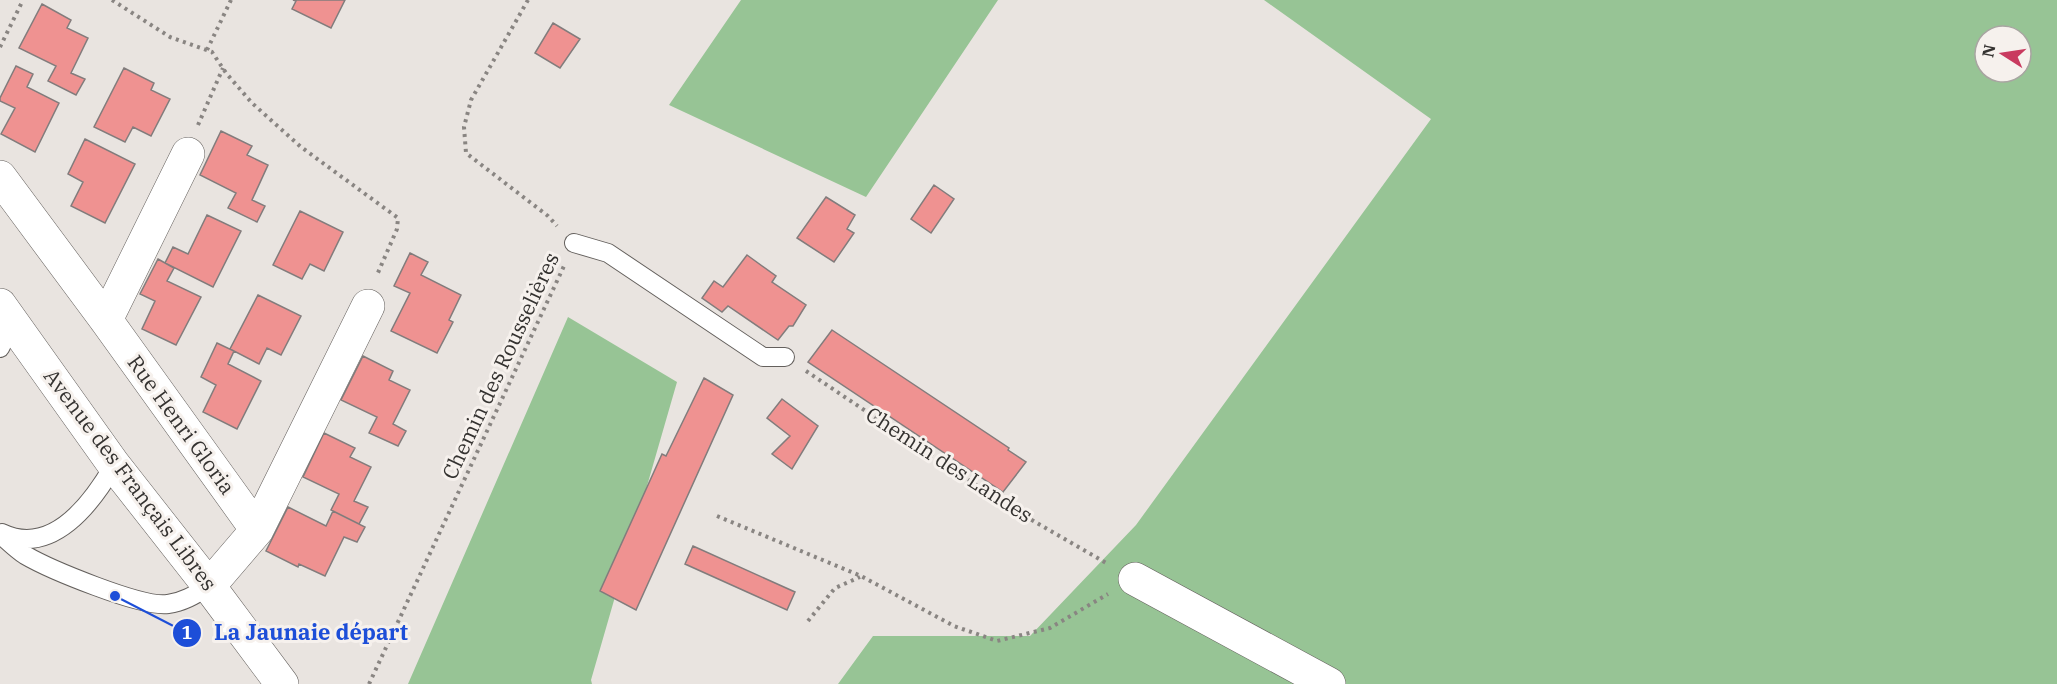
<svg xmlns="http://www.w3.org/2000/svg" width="2057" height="684" font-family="'IBM Plex Serif',serif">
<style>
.green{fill:#97c495;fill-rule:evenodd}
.building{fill:#ef9291;stroke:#827c7c;stroke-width:1.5}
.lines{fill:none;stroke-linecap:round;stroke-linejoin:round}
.lane-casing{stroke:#64605d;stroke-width:20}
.street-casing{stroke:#64605d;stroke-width:34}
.path{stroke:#898582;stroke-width:4;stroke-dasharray:3 4.5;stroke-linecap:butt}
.lane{stroke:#fff;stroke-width:18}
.street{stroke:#fff;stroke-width:33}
.labels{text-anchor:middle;stroke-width:6;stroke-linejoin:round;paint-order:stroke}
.street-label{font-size:21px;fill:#343230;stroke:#f6f1ed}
.leader{fill:none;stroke:#1d4ed8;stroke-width:2}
.callout-dot{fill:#1d4ed8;stroke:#f6f1ed;stroke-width:2}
.mark-label{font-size:18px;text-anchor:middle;font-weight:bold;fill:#fff}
.callout-label{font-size:22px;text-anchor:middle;font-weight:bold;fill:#1d4ed8;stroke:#f6f1ed;stroke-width:6;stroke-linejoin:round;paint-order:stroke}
</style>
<rect width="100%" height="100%" fill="#e9e4e0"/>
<!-- green -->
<path class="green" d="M741 0H998L866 197 669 105Z
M1264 0H2057V684H838L873 636H1030L1136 525 1431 119ZM1985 36H2021V72H1985Z
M568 317 677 382 591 680 592 684H408Z"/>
<!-- building -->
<path class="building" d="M293 0H345L331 28 292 9 296 1Z
M42 4 71 20 67 28 88 38 71 73 85 79 76 95 48 81 56 66 19 48Z
M553 23 580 39 560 68 535 53Z
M16 66 33 74 27 87 59 103 35 152 1 134 15 108 0 101V98Z
M124 68 154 83 151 90 170 99 151 136 133 127 125 142 94 127Z
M221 131 252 146 247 155 268 165 252 200 265 206 257 222 228 208 236 193 200 175Z
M85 139 135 164 105 223 71 206 83 182 68 174Z
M934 185 954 199 931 233 911 219Z
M826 197 855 215 847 229 854 233 834 262 797 238Z
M300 211 343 232 324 271 310 264 302 279 273 265Z
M207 215 241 231 213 287 165 263 173 247 188 254Z
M410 253 428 262 421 275 461 295 449 320 453 322 437 353 391 331 410 293 394 286Z
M747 255 776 276 772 282 806 305 793 326H789L778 340 728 306 722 312 702 298 714 281 723 287Z
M158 259 174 268 167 281 201 297 176 345 142 329 155 301 140 294Z
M258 295 301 316 281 355 267 348 259 364 230 349Z
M832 330 1009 448 1008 450 1026 462 1003 492 808 362Z
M217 343 234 351 228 364 261 381 237 429 203 412 216 385 201 377Z
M363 356 393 371 389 380 410 390 393 424 406 431 398 446 369 433 377 417 341 400Z
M704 378 733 395 636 610 600 591 662 454 666 456Z
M782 399 818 426 792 469 772 454 790 436 767 418Z
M324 433 355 448 350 457 371 467 354 501 368 507 359 524 331 510 339 494 303 477Z
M288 507 326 526 333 511 365 527 357 542 344 537 325 576 299 564 298 567 266 551Z
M693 546 795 592 787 610 685 564Z"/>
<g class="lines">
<!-- lane casing -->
<g class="lane-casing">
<path id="lane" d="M574 243 608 253 763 357H785
M0 348 13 322
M2 533C52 557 92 503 114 465
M0 534C8 541 16 549 25 555 49 569 142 608 168 604 184 602 196 594 209 586"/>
</g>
<!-- street casing -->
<g class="street-casing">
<path id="street" d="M0 177 106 320 257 530
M0 305 114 465 209 586 282 684
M106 320 188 154
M1135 579 1329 684
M209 586 257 530 368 306"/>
</g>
<!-- path -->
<path class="path" d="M112 0 170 37 212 52 226 73 252 103 301 147 398 218 397 229 377 275
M528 0 471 100 464 127 466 153 548 216 557 226
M0 47 23 0
M207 50 231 0
M198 125 223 68
M806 371 1006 505 1108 564
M717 516 861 576 954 626 997 641 1050 628 1108 594
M808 621 835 588 860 577
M369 684 564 266"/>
<!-- lane -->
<use href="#lane" class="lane"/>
<!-- street -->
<use href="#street" class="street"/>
</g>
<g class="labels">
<!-- street labels -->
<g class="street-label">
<text transform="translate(501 366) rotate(-65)" y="7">Chemin des Rousselières</text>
<text transform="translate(181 425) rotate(54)" y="7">Rue Henri Gloria</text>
<text transform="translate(949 465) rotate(33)" y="7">Chemin des Landes</text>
<text transform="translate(130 480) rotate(53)" y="7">Avenue des Français Libres</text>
</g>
</g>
<!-- callouts -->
<path class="leader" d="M115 596L187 633"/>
<g class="callout-dot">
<circle cx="115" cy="596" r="6"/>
<circle cx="187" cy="633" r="15"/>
</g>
<g class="mark-label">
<text x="187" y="639">1</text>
</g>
<g class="callout-label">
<text x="311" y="640">La Jaunaie départ</text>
</g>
<!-- north arrow -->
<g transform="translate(2003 54) rotate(282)"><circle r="28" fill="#f6f1ed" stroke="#a8a5a1" stroke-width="1.5"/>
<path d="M0-4.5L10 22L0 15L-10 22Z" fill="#c93a5f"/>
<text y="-9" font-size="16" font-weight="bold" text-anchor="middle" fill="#343230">N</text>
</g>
</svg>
